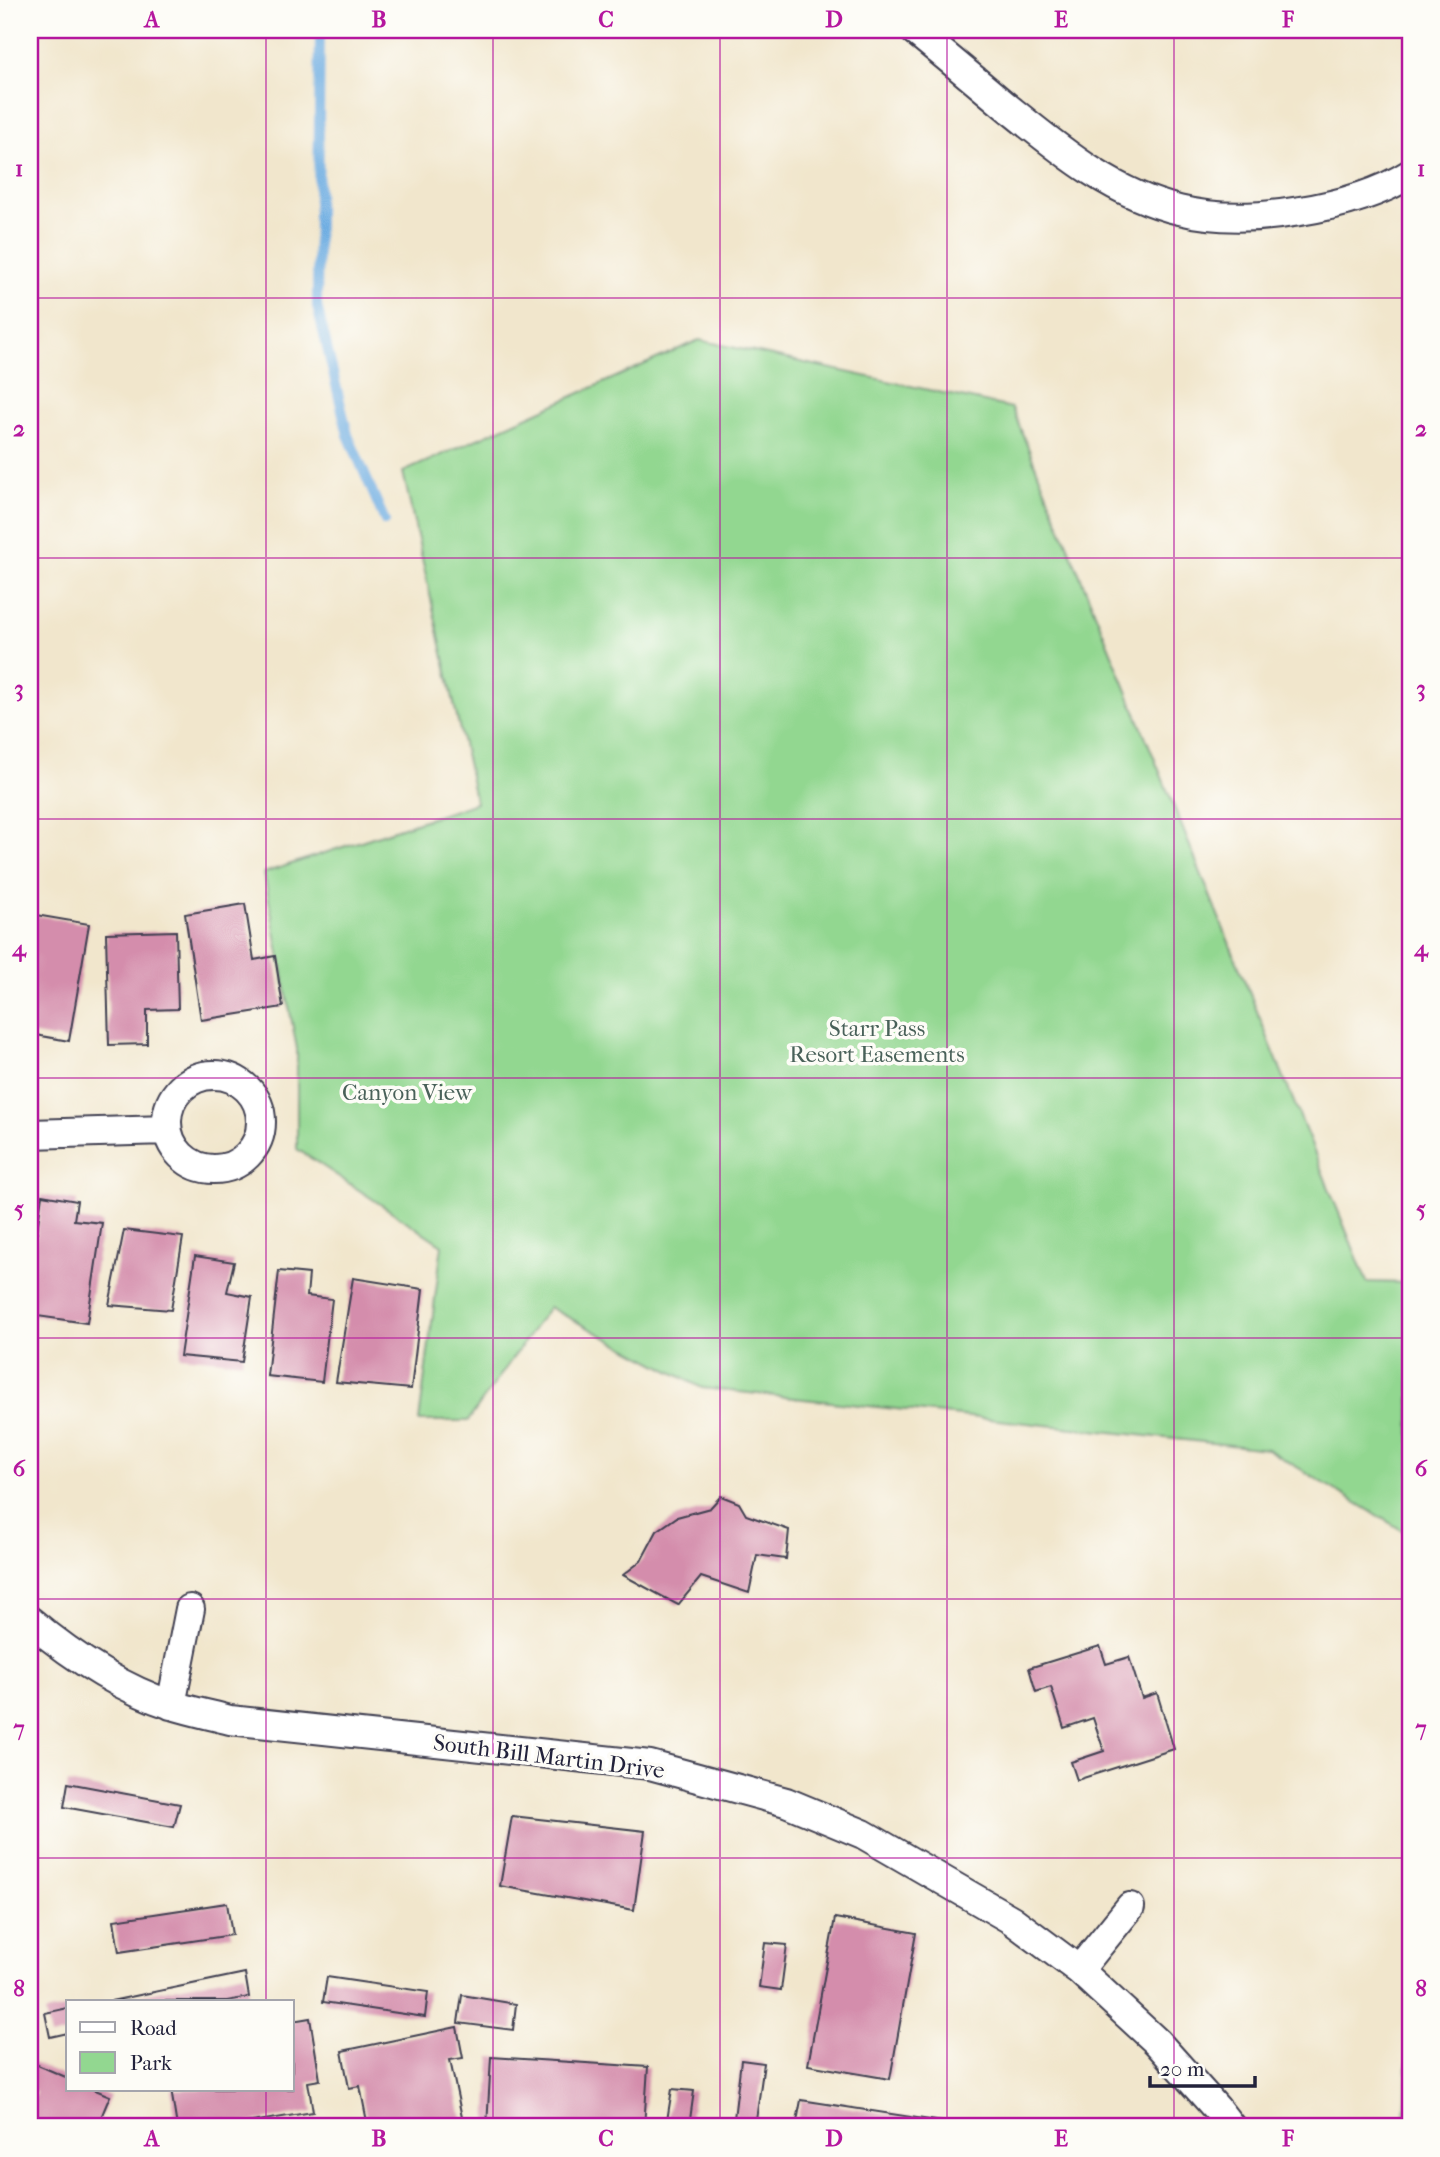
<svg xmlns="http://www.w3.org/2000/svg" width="1440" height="2157" font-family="'IM FELL French Canon',serif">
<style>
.green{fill:#92d790;stroke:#5a7c66;stroke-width:2}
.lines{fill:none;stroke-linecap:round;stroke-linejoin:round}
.stream{stroke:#70aee2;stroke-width:10}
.building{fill:#d48dac}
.street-casing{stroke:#413f51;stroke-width:32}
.street{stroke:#fff;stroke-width:28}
.grid{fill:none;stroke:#b5179e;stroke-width:2;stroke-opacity:0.55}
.labels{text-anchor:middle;stroke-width:7;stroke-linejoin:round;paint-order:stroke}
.park-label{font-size:23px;fill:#496159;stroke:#fdfcf7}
.street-label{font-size:23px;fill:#22223b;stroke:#fdfcf7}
.neatline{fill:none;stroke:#b5179e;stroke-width:2.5}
.grid-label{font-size:23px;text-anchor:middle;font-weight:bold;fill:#b5179e}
</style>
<rect width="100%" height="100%" fill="#fdfcf7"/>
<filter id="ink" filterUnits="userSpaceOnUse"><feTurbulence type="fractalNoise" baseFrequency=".0143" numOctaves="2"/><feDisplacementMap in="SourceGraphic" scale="14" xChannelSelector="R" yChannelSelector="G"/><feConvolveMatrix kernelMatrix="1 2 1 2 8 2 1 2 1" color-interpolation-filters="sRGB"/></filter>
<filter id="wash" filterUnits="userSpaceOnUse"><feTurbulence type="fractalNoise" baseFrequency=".00686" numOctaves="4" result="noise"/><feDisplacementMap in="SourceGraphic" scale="28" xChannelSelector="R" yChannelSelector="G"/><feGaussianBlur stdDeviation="1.57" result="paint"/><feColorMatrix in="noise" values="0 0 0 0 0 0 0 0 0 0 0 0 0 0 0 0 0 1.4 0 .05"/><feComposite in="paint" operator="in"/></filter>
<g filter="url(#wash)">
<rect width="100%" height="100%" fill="#f1e6cc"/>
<!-- green -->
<path class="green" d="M699 340 1012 408 1367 1282 1410 1283V1535L1267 1449 702 1388 549 1307 468 1421H419L442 1245 297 1149V1049L264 873 476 803 403 472Z
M1410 1976V2127H1405Z"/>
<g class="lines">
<!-- stream -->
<path class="stream" d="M320 30 317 306 348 435 385 521"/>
</g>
<g id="blocks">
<!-- building -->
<path class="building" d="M245 904 254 960 275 956 283 1007 201 1020 185 914Z
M30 914 89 924 69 1041 30 1034Z
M176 931 178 1009 147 1010V1044L109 1045 106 933Z
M42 1195 77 1201 74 1220 102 1223 87 1323 30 1315V1281Z
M124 1230 183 1237 171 1310 109 1305Z
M195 1256 234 1262 227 1292 252 1297 242 1362 180 1356Z
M279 1271 309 1274 307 1296 332 1299 322 1382 267 1376Z
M353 1278 423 1289 411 1389 336 1382Z
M721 1496 739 1503 746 1515 789 1530 786 1559 757 1555 749 1593 701 1577 678 1605 623 1575 641 1561 657 1531 677 1517 710 1508Z
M1100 1646 1106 1664 1129 1657 1142 1698 1157 1693 1174 1749 1077 1780 1071 1762 1104 1751 1093 1718 1064 1728 1051 1687 1036 1692 1029 1668Z
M68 1783 180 1804 174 1827 64 1807Z
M512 1816 645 1831 634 1910 500 1886Z
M227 1903 232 1935 119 1952 114 1920Z
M835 1918 916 1933 890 2079 808 2065Z
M765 1943 787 1945 781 1990 759 1987Z
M245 1973 249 1997 227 2001H111Z
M327 1977 428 1992 425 2017 323 2002Z
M462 1995 516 2004 513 2030 458 2023Z
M68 2008V2033L50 2037 45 2013Z
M310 2018 320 2080 308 2082 313 2112 222 2127H177L171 2089H292V2021Z
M457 2027 463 2058 450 2060 464 2127H368L360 2086 349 2088 342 2051Z
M491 2057 648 2067 644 2127H487Z
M741 2060 764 2063 755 2127H733Z
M33 2063 68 2078V2089H93L110 2096 97 2127H30V2106L36 2092 30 2089V2070Z
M672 2089 694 2091 689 2127H666Z
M801 2100 950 2123V2127H796Z"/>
</g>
</g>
<g filter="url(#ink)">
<use href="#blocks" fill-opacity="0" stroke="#413f51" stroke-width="2"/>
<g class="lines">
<!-- street casing -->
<g class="street-casing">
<path id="street" d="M914 30C946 56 977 82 1008 108 1060 150 1112 194 1179 210 1219 220 1260 218 1300 211 1338 205 1378 194 1410 174
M167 1122a47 47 0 1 1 94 0a47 47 0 1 1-94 0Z
M30 1134 167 1130
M30 1621C73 1657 119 1688 172 1705 191 1711 211 1715 230 1720L650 1765 786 1802 863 1834 1012 1920 1079 1970 1157 2042 1217 2109 1231 2127
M171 1705 190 1609
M1079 1970 1130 1907"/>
</g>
<!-- street -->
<use href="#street" class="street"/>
</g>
</g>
<!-- grid -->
<path class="grid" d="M266 30V2001M493 30V2127M720 30V2127M947 30V2127M1174 30V2127M30 298H1410M30 558H1410M30 819H1410M30 1078H1410M30 1338H1410M30 1599H1410M30 1858H1410M266 2089V2127"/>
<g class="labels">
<!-- park labels -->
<g class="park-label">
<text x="877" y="1036">Starr Pass<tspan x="877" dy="26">Resort Easements</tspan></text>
<text x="407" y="1100">Canyon View</text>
</g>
<!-- street labels -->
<g class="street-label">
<text transform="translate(549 1756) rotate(7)" y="8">South Bill Martin Drive</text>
</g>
</g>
<!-- margin -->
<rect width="1440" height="2157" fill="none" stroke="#fdfcf7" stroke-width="77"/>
<!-- legend -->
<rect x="66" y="2000" width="228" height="91" fill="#fdfcf7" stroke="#a5a5ac" stroke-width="2"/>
<rect x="80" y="2022" width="35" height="10" fill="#ffffff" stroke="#a5a5ac" stroke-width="2"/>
<text x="130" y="2035" font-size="21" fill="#22223b">Road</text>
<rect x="80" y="2052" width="35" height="21" fill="#92d790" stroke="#a5a5ac" stroke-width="2"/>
<text x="130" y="2070" font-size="21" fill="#22223b">Park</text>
<!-- scale -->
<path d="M1150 2076v10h105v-10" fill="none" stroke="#22223b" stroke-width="3.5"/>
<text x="1160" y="2076" font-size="21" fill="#22223b" stroke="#fdfcf7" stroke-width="5" paint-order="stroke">20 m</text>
<rect x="38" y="38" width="1364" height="2080" class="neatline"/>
<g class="grid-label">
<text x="152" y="27">A</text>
<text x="379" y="27">B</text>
<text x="606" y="27">C</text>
<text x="834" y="27">D</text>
<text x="1061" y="27">E</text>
<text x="1288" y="27">F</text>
<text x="19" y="176">1</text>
<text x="1421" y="176">1</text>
<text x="19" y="436">2</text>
<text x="1421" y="436">2</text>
<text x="19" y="696">3</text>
<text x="1421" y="696">3</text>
<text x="19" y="956">4</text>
<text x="1421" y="956">4</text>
<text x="19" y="1216">5</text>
<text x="1421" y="1216">5</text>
<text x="19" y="1476">6</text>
<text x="1421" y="1476">6</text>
<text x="19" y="1736">7</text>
<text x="1421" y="1736">7</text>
<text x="19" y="1996">8</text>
<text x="1421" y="1996">8</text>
<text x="152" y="2146">A</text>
<text x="379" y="2146">B</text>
<text x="606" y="2146">C</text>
<text x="834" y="2146">D</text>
<text x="1061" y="2146">E</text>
<text x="1288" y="2146">F</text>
</g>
</svg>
